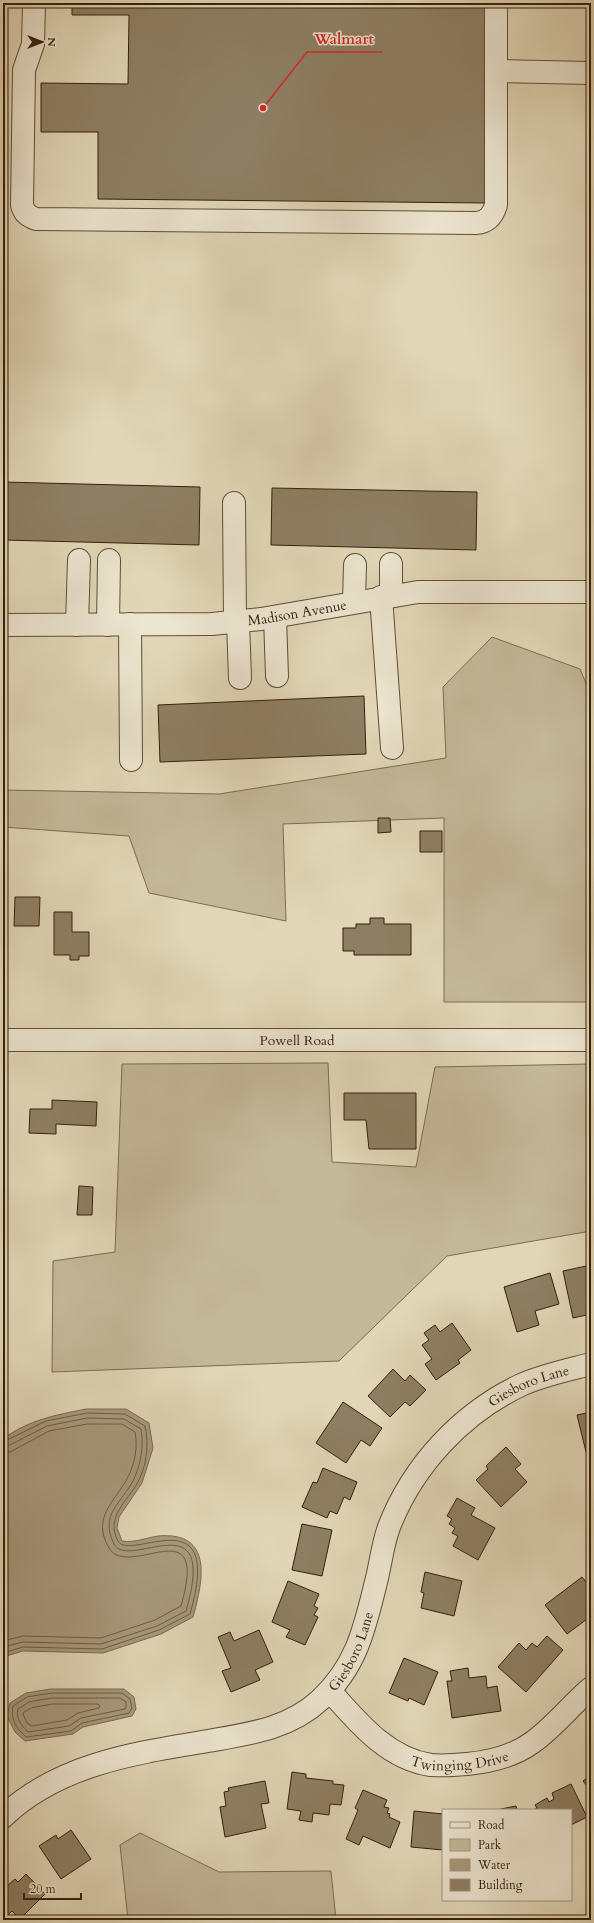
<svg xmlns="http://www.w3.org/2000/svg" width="594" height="1923" font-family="Cardo,serif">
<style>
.green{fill:#c4b89a;stroke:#7c6c52}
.water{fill:#a7987c;stroke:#79684e}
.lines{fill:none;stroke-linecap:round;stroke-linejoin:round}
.shore{stroke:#6e5c43;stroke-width:1}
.building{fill:#8e7f64;stroke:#351f0a}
.minor-casing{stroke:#604d35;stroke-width:24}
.minor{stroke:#ece5d0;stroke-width:22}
.labels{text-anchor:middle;stroke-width:3;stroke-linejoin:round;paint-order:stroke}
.street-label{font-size:14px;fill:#351f0a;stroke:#ece5d0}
.leader{fill:none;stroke:#d62828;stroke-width:1.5}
.callout-dot{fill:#d62828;stroke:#ece5d0;stroke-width:1.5}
.callout-label{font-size:15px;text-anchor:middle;font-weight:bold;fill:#d62828;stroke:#ece5d0;stroke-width:3;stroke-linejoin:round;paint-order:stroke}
</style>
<rect width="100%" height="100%" fill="#e1d7b7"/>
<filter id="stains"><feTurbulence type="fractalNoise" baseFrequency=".005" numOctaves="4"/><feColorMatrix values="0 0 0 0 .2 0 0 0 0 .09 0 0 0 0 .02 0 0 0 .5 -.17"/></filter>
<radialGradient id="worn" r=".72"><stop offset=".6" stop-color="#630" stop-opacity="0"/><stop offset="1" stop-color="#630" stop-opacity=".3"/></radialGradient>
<!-- green -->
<path class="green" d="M492 637 580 669 591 695V1002H444V818L283 824 286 921 149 893 129 836 3 827V790L219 794 446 758 443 687Z
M328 1063 332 1162 416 1167 435 1067 591 1064V1231L447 1256 339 1361 52 1372 53 1261 115 1252 122 1064Z
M140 1833 219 1872 331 1871 336 1920H128L120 1845Z"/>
<!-- water -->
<path class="water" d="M86 1409H126L149 1423 153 1448 142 1483 119 1517 117 1528 122 1541C135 1543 145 1538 158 1536 214 1531 203 1581 193 1617L161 1634 103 1653 23 1651 3 1657V1439C28 1420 56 1415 86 1409Z
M51 1689H124L134 1697 136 1709 132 1716 83 1727 73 1734 25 1741 15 1732 7 1716 10 1703 26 1693Z"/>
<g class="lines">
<!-- shore -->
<path class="shore" d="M3 1442 46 1421 87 1413 125 1414 145 1426C149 1444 147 1465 138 1482 127 1502 105 1517 118 1541 129 1563 225 1493 190 1614L159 1630 102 1649 23 1647 3 1653
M3 1447 8 1446 47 1426 87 1418 124 1419 141 1429C144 1446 141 1463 134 1479 122 1503 99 1514 114 1544 128 1572 219 1497 186 1611L157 1626 101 1644 23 1642 3 1647
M3 1453 10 1452 49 1431 87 1424H122L135 1432C138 1447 135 1463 128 1477 115 1502 91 1517 109 1548 129 1581 210 1505 181 1606L155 1620 101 1638 23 1636 3 1641
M52 1693H122L130 1699 132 1708 129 1713 82 1723 71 1731 26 1737C16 1728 10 1719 13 1706L27 1697Z
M52 1698H120L126 1702V1707L125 1709 81 1718 69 1726 28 1732C22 1726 15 1718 18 1709L29 1702Z
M53 1704H98L100 1706 99 1708 78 1713 67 1720 32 1726 27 1723 23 1714 24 1712 31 1708Z"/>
</g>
<!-- building -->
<path class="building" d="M72 3H487L485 203 98 199V132H41V83L128 84 129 15H72Z
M3 482 200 487 199 545 3 540Z
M272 488 477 492 476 550 271 545Z
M364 696 366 754 160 762 158 705Z
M378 818H390L391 832 378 833Z
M420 831H442V852H420Z
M15 897H40L39 926H14Z
M54 912H72V932H89V956H79V960H70V955H54Z
M370 918H384V924H411V955H354V951H343V928H356V924H370Z
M344 1093H416V1149H369L366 1120H344Z
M52 1100 97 1102 96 1126 56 1124V1134L29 1133 30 1109H52Z
M79 1186 93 1187 92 1215H77Z
M591 1265V1314L573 1318 563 1271Z
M550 1273 559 1304 535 1311 539 1325 517 1332 504 1287Z
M452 1323 471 1350 458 1360 460 1363 436 1380 425 1364 432 1359 422 1345 429 1340 424 1333 435 1325 440 1332Z
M393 1369 405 1381 410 1375 426 1390 410 1406 405 1402 390 1417 368 1396Z
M343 1402 382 1428 370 1446 361 1440 346 1463 316 1443Z
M591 1412V1450L586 1452 577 1415Z
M506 1447 521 1464 515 1469 527 1482 501 1507 476 1480 488 1469 486 1466Z
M323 1468 357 1482 350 1500 344 1497 337 1514 330 1511 327 1518 302 1507 313 1482 317 1483Z
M457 1498 475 1508 471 1515 495 1528 478 1560 453 1546 458 1536 452 1533 455 1528 449 1524 452 1519 447 1516Z
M302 1524 332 1530 322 1576 292 1570Z
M425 1572 462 1581 454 1616 421 1608 424 1593 421 1592Z
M582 1577 591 1588V1622L587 1619 567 1634 545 1605Z
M288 1581 319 1594 314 1606 318 1608 314 1615 318 1617 305 1645 286 1637 290 1630 272 1622Z
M259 1630 273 1662 255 1670 260 1680 231 1692 222 1671 231 1668 218 1637 230 1632 234 1641Z
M547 1636 563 1650 526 1692 498 1667 519 1643 526 1650 532 1643 537 1647Z
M404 1658 438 1672 424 1705 409 1698 408 1701 389 1693Z
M468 1668 469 1678 486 1676 487 1688 497 1686 501 1711 452 1718 447 1681H452L450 1671Z
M292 1772 306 1774V1778L333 1781V1784L344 1785 341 1805 330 1804 329 1815 313 1813 312 1822 299 1820 301 1811 287 1809Z
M591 1775V1791L583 1781Z
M265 1781 269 1803 261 1804 266 1828 225 1837 220 1807 226 1806 224 1792 229 1791 228 1788Z
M571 1784 587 1817 571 1825V1810H534L537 1808 535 1805 547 1798 549 1802 554 1799 552 1793Z
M363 1790 387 1800 384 1807 389 1808 387 1813 390 1814 389 1817 400 1822 390 1848 363 1836 359 1845 346 1839 358 1810 355 1808Z
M516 1806 517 1810H496Z
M414 1811 443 1814V1850L411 1847Z
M71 1830 91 1859 61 1879 39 1846 56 1835 58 1839Z
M26 1874 45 1894 20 1919 12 1911 7 1916 3 1912V1881L7 1886 15 1879 18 1882Z"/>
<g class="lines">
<!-- minor casing -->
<g class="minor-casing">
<g id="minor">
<path d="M34 3 33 44 24 70 22 205C24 213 28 216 36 219L476 223C488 222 493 215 496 205V3"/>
<path d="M496 71 591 73"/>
<path d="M234 503 235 622"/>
<path d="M391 564V595"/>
<path d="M381 597 392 748"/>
<path d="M354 602 355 565"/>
<path d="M275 617 277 676"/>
<path d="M238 622 240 678"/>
<path d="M130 624 131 760"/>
<path id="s1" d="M3 625 212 624 261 619 418 592H591"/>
<path d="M77 625 79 560"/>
<path d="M108 625 109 560"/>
<path id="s2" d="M3 1040H591"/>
<path id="s3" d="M330 1691C357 1721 387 1759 431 1765 443 1766 456 1765 467 1764 490 1762 514 1756 533 1742 554 1727 571 1705 591 1688"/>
<path id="s4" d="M3 1817C58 1764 136 1753 208 1741 248 1734 289 1729 320 1700 358 1665 365 1626 377 1578 381 1561 383 1543 389 1527 413 1465 462 1413 521 1385 543 1375 568 1370 591 1364"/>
</g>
</g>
<!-- minor -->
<use href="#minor" class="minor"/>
</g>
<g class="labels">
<!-- street labels -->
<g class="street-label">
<text dy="5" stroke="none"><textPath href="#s1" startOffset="295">Madison Avenue</textPath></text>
<text dy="5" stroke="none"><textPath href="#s2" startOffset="294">Powell Road</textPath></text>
<text dy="5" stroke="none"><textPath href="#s4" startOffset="738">Giesboro Lane</textPath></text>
<text dy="5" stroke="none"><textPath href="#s4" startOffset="402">Giesboro Lane</textPath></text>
<text dy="5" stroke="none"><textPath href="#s3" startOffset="157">Twinging Drive</textPath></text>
</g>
</g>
<!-- callouts -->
<path class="leader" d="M263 108L307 52H382"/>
<circle class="callout-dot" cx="263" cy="108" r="4"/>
<g class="callout-label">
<text x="344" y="44">Walmart</text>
</g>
<!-- margin -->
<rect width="594" height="1923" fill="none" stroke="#e1d7b7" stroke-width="16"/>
<rect x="4" y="4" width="586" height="1915" fill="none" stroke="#351f0a" stroke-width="2"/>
<rect x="8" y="8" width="578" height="1907" fill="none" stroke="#351f0a"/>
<!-- legend -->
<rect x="442" y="1809" width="130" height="92" fill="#ece5d0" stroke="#a39681"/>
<rect x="450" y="1822" width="20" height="6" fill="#ece5d0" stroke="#a39681"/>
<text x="478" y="1829" font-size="12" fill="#351f0a">Road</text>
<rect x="450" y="1839" width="20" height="12" fill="#c4b89a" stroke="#a39681"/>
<text x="478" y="1849" font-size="12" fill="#351f0a">Park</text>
<rect x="450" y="1859" width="20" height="12" fill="#a7987c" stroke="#a39681"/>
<text x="478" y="1869" font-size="12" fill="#351f0a">Water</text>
<rect x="450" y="1879" width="20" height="12" fill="#8e7f64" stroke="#a39681"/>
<text x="478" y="1889" font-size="12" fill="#351f0a">Building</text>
<!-- north arrow -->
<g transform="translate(42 42) rotate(90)" stroke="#ece5d0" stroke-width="3" paint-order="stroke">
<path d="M0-3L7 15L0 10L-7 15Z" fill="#351f0a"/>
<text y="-6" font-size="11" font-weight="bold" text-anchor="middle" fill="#351f0a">N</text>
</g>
<!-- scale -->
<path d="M24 1893v6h57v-6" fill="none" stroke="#351f0a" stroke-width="2"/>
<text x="30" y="1893" font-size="12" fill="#351f0a" stroke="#ece5d0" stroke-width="3" paint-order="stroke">20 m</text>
<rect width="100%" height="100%" filter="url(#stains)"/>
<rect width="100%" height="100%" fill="url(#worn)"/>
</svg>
